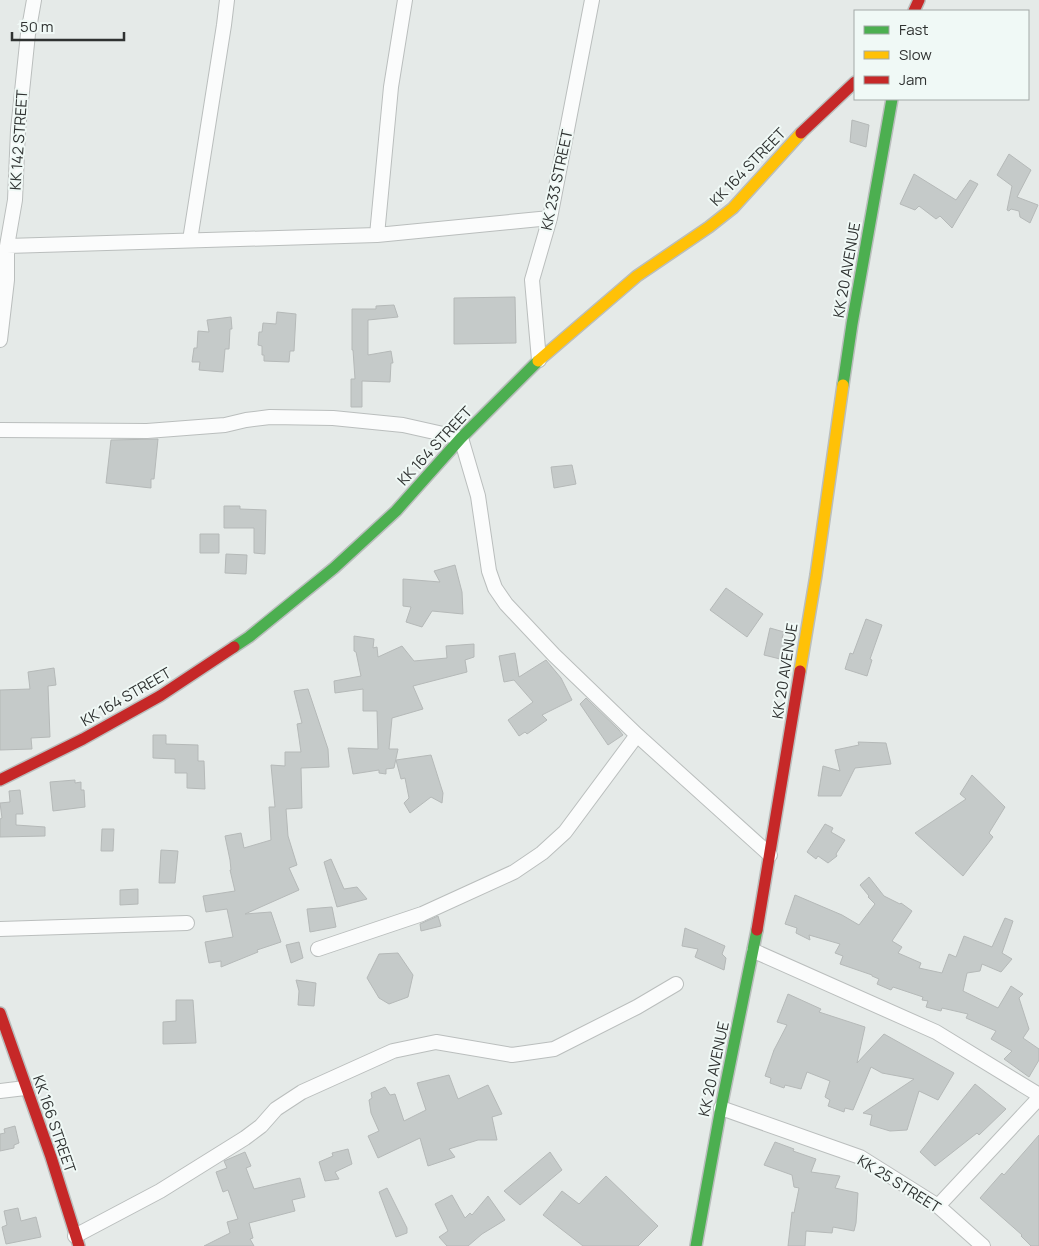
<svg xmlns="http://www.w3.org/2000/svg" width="1039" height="1246" font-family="Manrope,sans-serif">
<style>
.building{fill:#c5cac9;stroke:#b5b9b8}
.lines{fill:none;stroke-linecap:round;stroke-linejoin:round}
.street-casing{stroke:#babebd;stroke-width:16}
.fast-casing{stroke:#babebd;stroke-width:14}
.slow-casing{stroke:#babebd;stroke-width:14}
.jam-casing{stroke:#babebd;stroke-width:14}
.street{stroke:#fbfcfc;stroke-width:14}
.fast{stroke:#4caf50;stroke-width:11}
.slow{stroke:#ffc107;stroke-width:11}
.jam{stroke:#c62828;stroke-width:11}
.labels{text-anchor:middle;stroke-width:4;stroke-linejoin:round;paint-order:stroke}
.street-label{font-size:15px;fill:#2f3231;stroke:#f0f9f6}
</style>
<rect width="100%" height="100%" fill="#e5eae8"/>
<!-- building -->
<path class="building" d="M852 120 869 125 866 147 850 142Z
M1009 154 1031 170 1017 197 1038 205 1030 223 1020 217 1019 211 1011 209 1009 211 1007 210 1012 186 997 175Z
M914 174 956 200 970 180 978 184 952 228 940 216 936 219 919 206 915 210 900 204Z
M515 297 516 343 454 344V298Z
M394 305 398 317 368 320V355L391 351 393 363H391L390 382 362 381V407H351V379H355L353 350H352V309H376V306Z
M277 312 296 314 294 351H290L289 362 264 361V355H262V346L258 345 259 332H262L263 323 276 324Z
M231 317 232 329H230L229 349H225L223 372 199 370 200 362H192L194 348H197L198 331 209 332 207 320Z
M158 439 154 479H151V488L106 483 111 440Z
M572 465 576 484 554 488 551 467Z
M224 506H240V509L266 510 265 554 254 553V528H224Z
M200 534H219V553H200Z
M226 554 247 555 246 574 225 573Z
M455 565 462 592 463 614 432 611 422 627 406 622 411 607 403 606V579L440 582 434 571Z
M726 588 763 614 747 637 710 610Z
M866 619 882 625 870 659 872 660 867 676 845 669 850 653 853 654Z
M770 628 784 632 782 638 789 639 784 660 764 655Z
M354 636 374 639 373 648 377 647 378 657 402 646 414 661 447 658 446 646 474 644V657L465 660 467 672 413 686 423 709 392 718 389 749H398L394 768 386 769V774L379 773V770L353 774 348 748 378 749 377 711H363V689L335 693 334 681 361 676 356 652 354 651Z
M515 653 519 677 546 660 561 678 572 700 542 715 547 720 527 734 525 732 519 736 508 720 533 702 514 680 504 682 499 656Z
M54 668 56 685 48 686 50 737 31 738 32 749 0 750V690L30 689 28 672Z
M308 689 328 749 329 767 301 768 302 808 286 809 288 836 297 865 289 868 299 890 245 914 271 912 281 942 257 950 258 952 221 967V961L209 963 205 942 233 937 227 909 206 912 203 896 235 891 230 870H231L230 860 225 836 241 833 244 848 271 840 269 807H275L271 765 285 766V752H301L297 724 302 723 294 691Z
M586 698 619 730 623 735 608 745 580 704Z
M153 735H166V744L198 745V761H204L205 789 187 788V773H175V759L153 758Z
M858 742 886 743 891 764 855 768 841 796H818L823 766 840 771 835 750 859 745Z
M431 755 443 793 442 803 431 797 410 813 404 803 409 798 405 778 401 779 396 760Z
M972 775 1005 807 989 833 993 837 963 876 915 833 966 799 960 794Z
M75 780V783L81 782V790H84L85 807 53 811 50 782Z
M20 790 23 814H16V825L45 827V836L0 837V819L2 818 0 803 10 802 9 791Z
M825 824 833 828 831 832 845 840 836 854 837 856 828 863 818 856 816 859 807 852Z
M102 829H114L113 851H101Z
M161 850 178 851 175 883H159Z
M331 859 344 889 357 887 367 899 337 907 324 862Z
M869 877 884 896 900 904 901 903 912 911 892 941 902 947 898 953 921 963 919 968 942 973 949 954 956 957 964 936 992 947 1005 918 1013 921 1002 953 1012 959 1001 972 982 964 980 971 967 973 963 991 998 1008 1011 986 1023 994 1019 998 1029 1029 1023 1038 1039 1049V1060L1029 1077 1004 1059 1012 1051 991 1039 996 1031 966 1018 968 1014 942 1008 941 1011 926 1007 928 1001 922 1000 923 997 893 987 891 990 877 984 879 979 872 976V975L840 964 843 956 835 953 840 944 809 935 810 940 796 933 797 928 785 924 795 895 842 915 859 925 875 904 868 897 869 896 860 885Z
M138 889V904L120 905V890Z
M332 907 336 927 310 932 307 909Z
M438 916 441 926 421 931 420 924Z
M685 928 725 946 722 954 726 958 724 970 695 957 698 949 682 946Z
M299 942 303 958 291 963 286 945Z
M398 953 413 975 408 997 389 1004 379 998 367 978 379 954Z
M296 980 316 983 314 1006 298 1005 299 991Z
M788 994 821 1009 819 1012 865 1027 857 1063 884 1034 954 1073 938 1100 919 1091 907 1130 890 1131 870 1125 872 1115 863 1113 914 1079 882 1073 871 1067 853 1110 845 1108 844 1112 828 1106 830 1100 825 1097 830 1081 807 1072 801 1089 785 1085 784 1088 770 1083 771 1078 765 1076 774 1050 787 1025 777 1022Z
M176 1000H193L196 1043 163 1044V1022L176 1021Z
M449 1075 458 1099 488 1085 502 1114 492 1117 497 1140H478L449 1149 455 1157 428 1166 420 1138 378 1158 368 1136 379 1131 371 1113 369 1100 372 1098 371 1093 385 1087 390 1095 395 1094 404 1121 426 1110 417 1083Z
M975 1084 1006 1109 979 1135 977 1133 935 1166 920 1152Z
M15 1126 19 1143 14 1145V1148L0 1151V1134L5 1133 4 1129Z
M1039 1135V1246H1031L1021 1236 1022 1235 980 1198 1002 1173 1004 1175Z
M775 1142 794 1149 793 1151 816 1159 811 1172 840 1176 835 1188 858 1193 856 1223 854 1231 833 1227 832 1233 806 1231 805 1246H788L792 1212 794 1213 799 1188 794 1187 792 1175 764 1165Z
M348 1149 352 1164 335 1172 339 1179 325 1181 319 1162 333 1156 332 1153Z
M245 1152 251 1166 246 1168 254 1189 300 1178 305 1197 292 1200 295 1211 249 1223 253 1238 250 1239 254 1246H204L230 1233 227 1222 238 1219 228 1190 223 1192 216 1172 227 1168 224 1161Z
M550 1152 562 1170 520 1205 504 1191Z
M606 1176 658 1226 638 1246H583L543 1215 562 1191 579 1204Z
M387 1188 407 1228V1233L396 1237 379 1192Z
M452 1195 465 1218 470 1213 472 1215 488 1196 505 1220 482 1234 468 1246H447L439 1237 448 1231 435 1204Z
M18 1208 21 1221 36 1217 41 1237 6 1244 2 1227 7 1225 4 1211Z"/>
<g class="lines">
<!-- street casing -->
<g class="street-casing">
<path id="street" d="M377 235 391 87 405 0
M190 240 224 25 227 0
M7 246 377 235 550 218
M0 340 7 280V246L15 200 18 130 28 34 34 0
M539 360 532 280 550 218 592 0
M0 430 147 431 225 425 246 420 270 417 333 418 403 425 461 438 478 496 489 571 495 588 506 604 554 655 637 735 770 855
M0 929 187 923
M318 949 422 914 514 872 542 853 565 832 637 735
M754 951 936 1032 1039 1095
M0 1091 25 1088
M721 1108 860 1157 938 1206 983 1246
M938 1206 1039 1098
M75 1236 160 1191 245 1138 261 1126 276 1109 302 1092 393 1051 436 1042 512 1055 554 1049 637 1007 676 984"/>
</g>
<!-- fast casing -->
<g class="fast-casing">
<path id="fast" d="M843 385 852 324 892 99
M234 647 249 637 334 568 396 511 461 438 538 361
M696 1246 721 1108 757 930"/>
</g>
<!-- slow casing -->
<g class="slow-casing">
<path id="slow" d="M538 361 637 276 709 227 733 208 801 133
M800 671 816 575 843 385"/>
</g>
<!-- jam casing -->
<g class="jam-casing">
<path id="jam" d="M914 11 919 0
M801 133 855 82
M0 780 83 739 160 696 234 647
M757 930 800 671
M0 1013 51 1157 79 1246"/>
</g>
<!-- street -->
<use href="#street" class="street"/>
<!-- fast -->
<use href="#fast" class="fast"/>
<!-- slow -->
<use href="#slow" class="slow"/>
<!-- jam -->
<use href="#jam" class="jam"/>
</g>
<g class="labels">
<!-- street labels -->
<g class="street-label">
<text transform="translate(19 140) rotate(-86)" y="5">KK 142 STREET</text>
<text transform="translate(748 167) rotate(-46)" y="5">KK 164 STREET</text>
<text transform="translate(557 180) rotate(-78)" y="5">KK 233 STREET</text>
<text transform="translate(847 270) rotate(-80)" y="5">KK 20 AVENUE</text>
<text transform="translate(435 446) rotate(-47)" y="5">KK 164 STREET</text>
<text transform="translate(785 671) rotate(-81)" y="5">KK 20 AVENUE</text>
<text transform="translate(126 697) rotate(-30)" y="5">KK 164 STREET</text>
<text transform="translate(714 1069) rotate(-78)" y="5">KK 20 AVENUE</text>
<text transform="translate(54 1124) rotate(71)" y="5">KK 166 STREET</text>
<text transform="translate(899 1184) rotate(32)" y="5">KK 25 STREET</text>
</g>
</g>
<!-- legend -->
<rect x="854" y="10" width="175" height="90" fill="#f0f9f6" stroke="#a3a9a7"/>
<rect x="864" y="26" width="25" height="8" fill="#4caf50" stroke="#a3a9a7"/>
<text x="899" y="35" font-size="15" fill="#2f3231">Fast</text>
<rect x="864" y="51" width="25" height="8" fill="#ffc107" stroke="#a3a9a7"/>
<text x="899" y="60" font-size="15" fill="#2f3231">Slow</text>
<rect x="864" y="76" width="25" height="8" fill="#c62828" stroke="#a3a9a7"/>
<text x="899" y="85" font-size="15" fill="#2f3231">Jam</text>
<!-- scale -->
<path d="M12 32v8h112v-8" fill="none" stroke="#2f3231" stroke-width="2.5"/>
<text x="20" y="32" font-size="15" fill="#2f3231" stroke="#f0f9f6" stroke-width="4" paint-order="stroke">50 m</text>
</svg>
